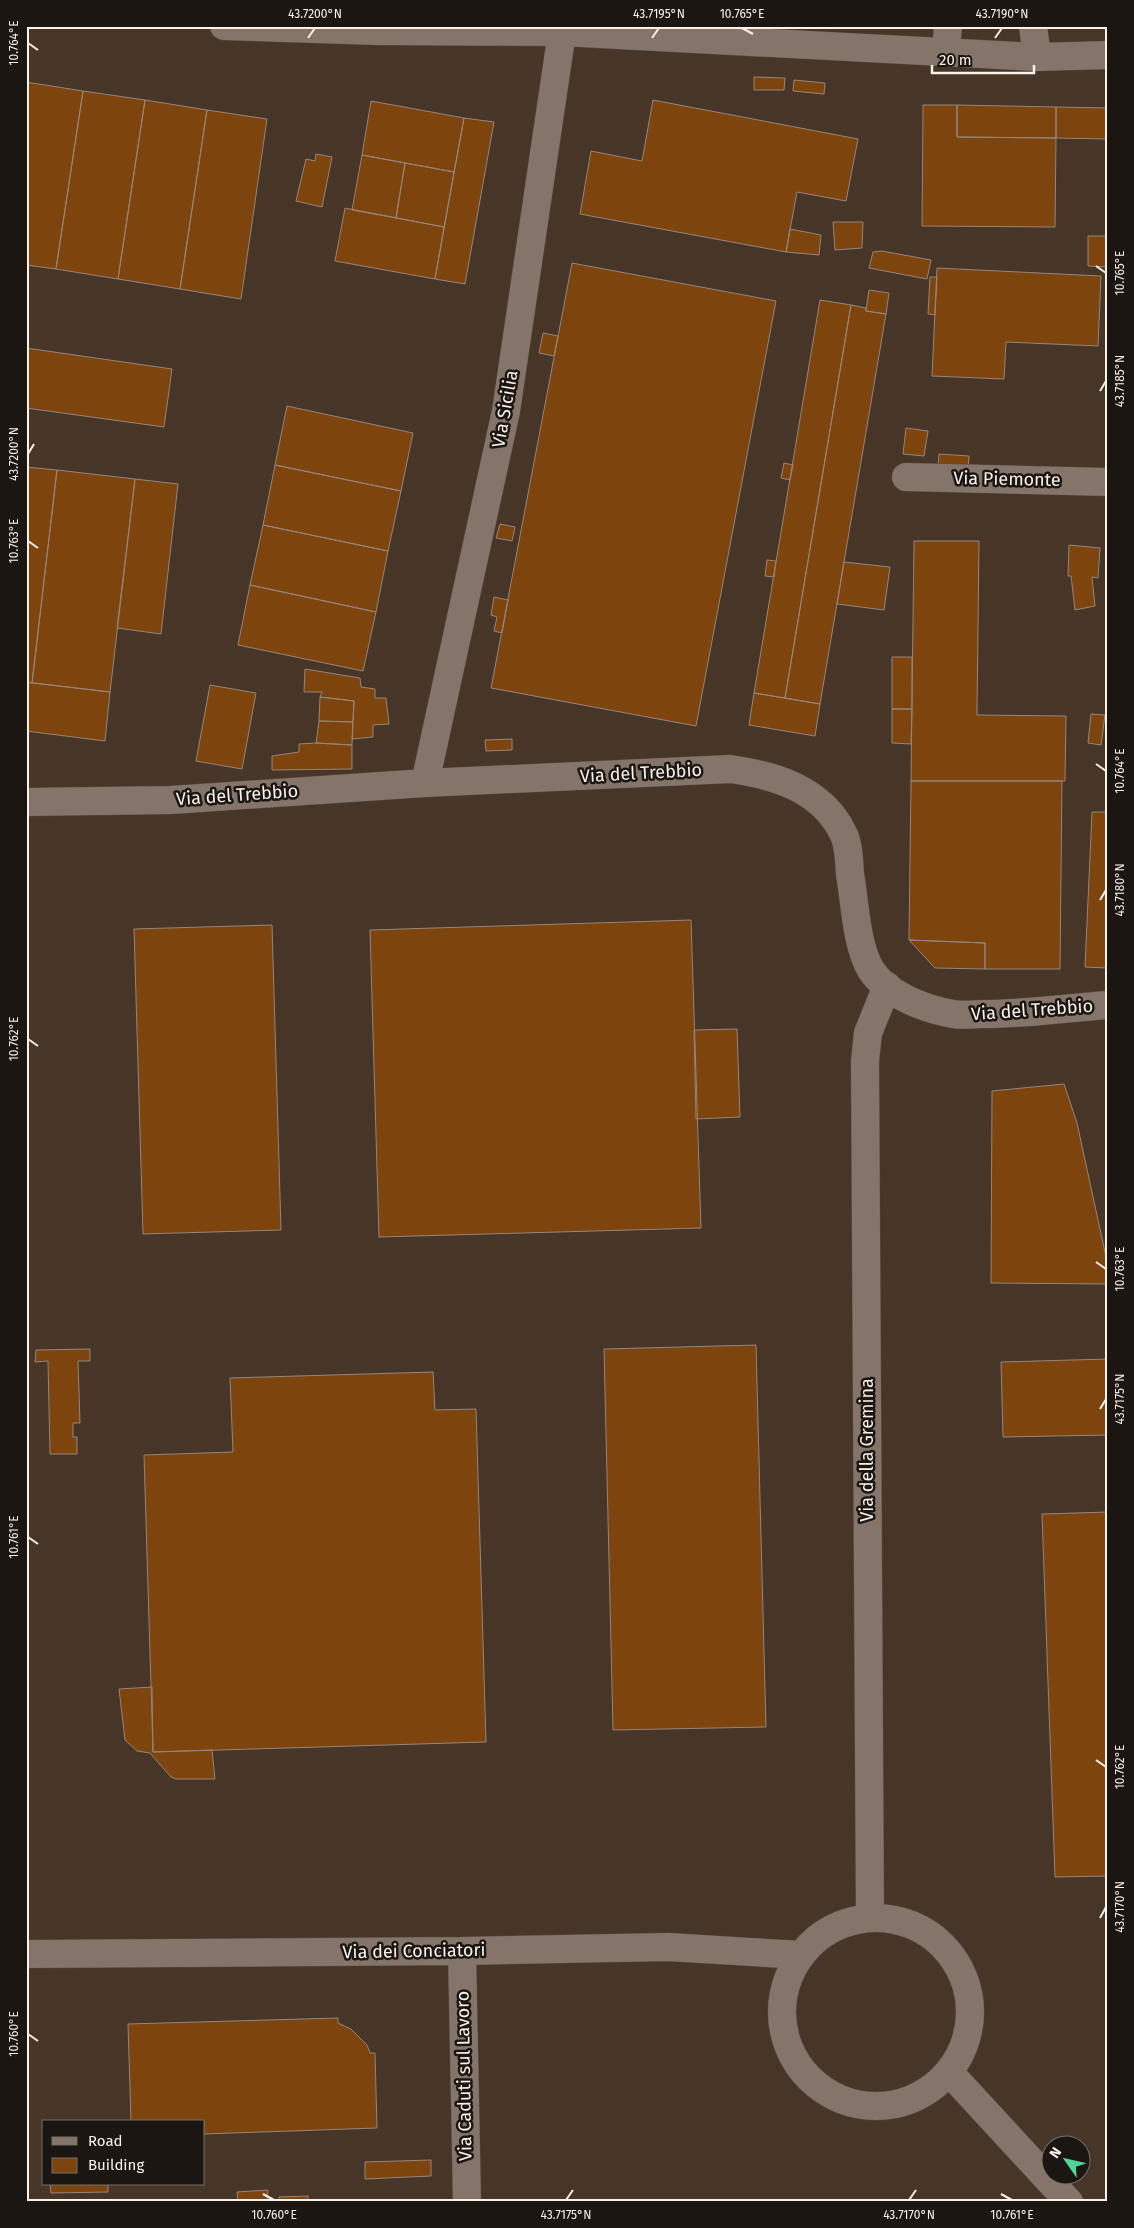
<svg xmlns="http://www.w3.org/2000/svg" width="1134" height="2228" font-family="'Fira Sans',sans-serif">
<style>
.built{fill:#473527;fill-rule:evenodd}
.building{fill:#7d440e;stroke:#95867b}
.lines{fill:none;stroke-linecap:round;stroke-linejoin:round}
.minor-casing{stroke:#544a42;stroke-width:29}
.minor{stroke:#84746a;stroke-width:28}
.ticks{fill:none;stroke:#faf1eb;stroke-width:2}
.labels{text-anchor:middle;stroke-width:5;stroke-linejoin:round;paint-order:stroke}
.street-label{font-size:18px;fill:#faf1eb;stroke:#1c1612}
.neatline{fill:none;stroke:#faf1eb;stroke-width:2}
.ticks-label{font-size:12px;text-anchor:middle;fill:#faf1eb}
</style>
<rect width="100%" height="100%" fill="#392d23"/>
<!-- built -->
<path class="built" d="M26 26H1108V2202H26ZM44 2122H204V2184H44ZM1052 2146H1082V2176H1052Z"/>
<!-- building -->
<path class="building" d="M754 77 785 78 784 90H754Z
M794 80 825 83 824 94 793 91Z
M26 82 83 91 56 269 26 265Z
M83 91 145 100 118 279 56 269Z
M145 100 207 110 180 289 118 279Z
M653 100 858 139 846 201 797 192 786 252 580 214 591 151 642 161Z
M371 101 464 118 454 172 362 155Z
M923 105H957V137L1056 138 1055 227 922 226Z
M957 105 1056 107V138L957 137Z
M1056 107 1108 108V139L1056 138Z
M207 110 267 119 241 299 180 289Z
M464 118 494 122 465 284 435 279Z
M316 154 332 157 322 207 296 201 306 159 315 161Z
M362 155 405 163 396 218 352 210Z
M405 163 454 172 444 227 396 218Z
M345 208 444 227 435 279 335 261Z
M833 222H863L862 248 835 250Z
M790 229 821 235 819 255 786 252Z
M1088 236H1108V267L1088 266Z
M882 251 931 260 927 279 869 268 873 252Z
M572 263 776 301 696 726 491 688Z
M937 268 1101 276 1098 346 1006 342 1004 379 932 376Z
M930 277H937L935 315 928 314Z
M869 290 889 293 886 314 866 311Z
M820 300 851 305 785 698 754 693Z
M851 305 866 308V311L886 314 820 704 785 698Z
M543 333 558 336 554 356 539 353Z
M26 348 172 369 164 427 26 408Z
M287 406 413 433 401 491 275 465Z
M906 428 928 431 924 456 903 454Z
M939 454 969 456 968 469 938 467Z
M784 463 793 465 790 480 781 478Z
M275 465 401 491 388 551 263 525Z
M26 467 57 470 32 683 26 682Z
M57 470 135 479 110 692 32 683Z
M135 479 178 484 161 634 117 628Z
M500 524 515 527 512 541 496 538Z
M263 525 388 551 376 612 250 585Z
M914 541H979L977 715 1066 716 1065 781H911Z
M1069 545 1100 548 1098 578 1092 577 1095 606 1075 610 1071 576H1068Z
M767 560 776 561 774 577 765 576Z
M844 562 890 567 884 610 837 604Z
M250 585 376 612 363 671 238 645Z
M494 597 508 600 502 633 494 631 497 617 491 615Z
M892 657H912V709H892Z
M305 669 360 678 361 687 375 689V698H386L389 724 373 725V737L352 739 354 701 320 697 322 692H304Z
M26 682 110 692 105 741 26 731Z
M210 685 256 693 242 769 196 761Z
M754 693 820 704 815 736 749 725Z
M320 697 354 701 353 722 319 721Z
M892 709H912L911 744 892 743Z
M1091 714 1105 715 1101 745 1088 743Z
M319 721 353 722 352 745 316 743Z
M512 739V750L486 751 485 740Z
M316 743 352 745V769L272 770V756L299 752V744Z
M911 781H1062L1060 969H985V943L909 940Z
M1092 812H1108V968L1085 967Z
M691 920 701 1228 379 1237 370 930Z
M272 925 281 1230 143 1234 134 929Z
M909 940 985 943V969L935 968Z
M737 1029 740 1117 696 1119 694 1030Z
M1064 1084 1077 1123 1108 1266V1284L991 1283 992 1091Z
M756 1345 766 1727 613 1730 604 1349Z
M90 1349V1361H78L80 1423H73V1437H77V1454H50L48 1361 35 1362 36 1350Z
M1108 1359V1435L1003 1437 1001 1362Z
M433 1372 435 1410 476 1409 486 1742 153 1752 144 1455 233 1452 230 1378Z
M1108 1512V1876L1055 1877 1042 1514Z
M152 1687 153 1752 212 1750 215 1779H176L171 1777 150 1753 137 1751 125 1740 119 1689Z
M338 2018V2023L351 2029 367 2045 370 2053H375L377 2128 204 2134V2122H131L128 2024Z
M431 2160V2176L365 2179V2162Z
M50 2184H108V2192L51 2193Z
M268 2190 267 2202H238L237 2192Z
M308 2196V2202H279V2197Z"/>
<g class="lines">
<!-- minor casing -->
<g class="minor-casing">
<path id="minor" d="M224 26 377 31 562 32 1037 57 1108 55
M1033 26 1037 57
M946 52 948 26
M906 477 1108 482
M425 783 506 411 562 32
M26 802 171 800 425 783 730 769C774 775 822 789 843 833 849 844 849 861 850 874 855 902 856 945 871 970 887 995 925 1009 953 1014 962 1016 973 1014 983 1014 1025 1014 1066 1008 1108 1005
M870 1918 865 1061 868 1033 887 986
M782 2012a94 94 0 1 1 188 0a94 94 0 1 1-188 0Z
M462 1951 467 2202
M26 1954 462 1951 668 1947 801 1955
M949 2072 1069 2202"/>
</g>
<!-- minor -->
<use href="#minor" class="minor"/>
</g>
<!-- ticks -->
<path class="ticks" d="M742 28 753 34M308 38 315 28M652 38 659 28M995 38 1002 28M28 43 38 50M1096 266 1106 273M1100 391 1106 381M28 454 34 444M28 541 38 548M1096 764 1106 771M1100 900 1106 890M28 1039 38 1046M1096 1262 1106 1269M1100 1409 1106 1399M28 1537 38 1544M1096 1760 1106 1767M1100 1918 1106 1907M28 2034 38 2041M263 2194 274 2200M1001 2194 1012 2200M566 2200 573 2190M909 2200 916 2190"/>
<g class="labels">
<!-- street labels -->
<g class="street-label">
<text transform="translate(505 409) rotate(-80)" y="6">Via Sicilia</text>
<text transform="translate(1007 479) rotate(1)" y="6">Via Piemonte</text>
<text transform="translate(641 773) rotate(-3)" y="6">Via del Trebbio</text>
<text transform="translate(237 795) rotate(-4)" y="6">Via del Trebbio</text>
<text transform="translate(1032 1010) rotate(-4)" y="6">Via del Trebbio</text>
<text transform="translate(867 1450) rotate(-90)" y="6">Via della Gremina</text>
<text transform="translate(414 1951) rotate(-1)" y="6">Via dei Conciatori</text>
<text transform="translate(464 2076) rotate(-91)" y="6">Via Caduti sul Lavoro</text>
</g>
</g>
<!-- border -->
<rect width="1134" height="2228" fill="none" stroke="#1c1612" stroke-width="55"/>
<!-- legend -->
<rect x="42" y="2120" width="162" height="65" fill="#1c1612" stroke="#756e69"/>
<rect x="52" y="2137" width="25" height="8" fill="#84746a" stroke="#756e69"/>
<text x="88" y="2146" font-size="15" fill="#faf1eb">Road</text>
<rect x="52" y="2158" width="25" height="15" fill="#7d440e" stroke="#756e69"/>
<text x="88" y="2170" font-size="15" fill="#faf1eb">Building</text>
<!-- north arrow -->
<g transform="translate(1066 2160) rotate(304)"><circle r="24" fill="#1c1612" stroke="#756e69"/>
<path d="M0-4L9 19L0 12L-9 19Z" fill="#52d397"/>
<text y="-8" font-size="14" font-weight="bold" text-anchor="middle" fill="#faf1eb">N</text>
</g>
<!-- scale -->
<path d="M932 65v8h102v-8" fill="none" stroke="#faf1eb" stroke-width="2.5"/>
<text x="939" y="65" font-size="15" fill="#faf1eb" stroke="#1c1612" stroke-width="4" paint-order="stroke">20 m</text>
<rect x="28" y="28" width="1078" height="2172" class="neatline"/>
<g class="ticks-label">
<text x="315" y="18">43.7200°N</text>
<text x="659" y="18">43.7195°N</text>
<text x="742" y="18">10.765°E</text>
<text x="1002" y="18">43.7190°N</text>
<text transform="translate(14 43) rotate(-90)" y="4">10.764°E</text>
<text transform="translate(1120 273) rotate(-90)" y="4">10.765°E</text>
<text transform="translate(1120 381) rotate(-90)" y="4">43.7185°N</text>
<text transform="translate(14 454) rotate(-90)" y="4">43.7200°N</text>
<text transform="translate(14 541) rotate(-90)" y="4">10.763°E</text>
<text transform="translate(1120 771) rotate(-90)" y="4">10.764°E</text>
<text transform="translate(1120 890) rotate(-90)" y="4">43.7180°N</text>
<text transform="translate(14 1039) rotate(-90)" y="4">10.762°E</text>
<text transform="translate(1120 1269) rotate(-90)" y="4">10.763°E</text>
<text transform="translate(1120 1399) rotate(-90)" y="4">43.7175°N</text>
<text transform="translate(14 1537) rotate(-90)" y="4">10.761°E</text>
<text transform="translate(1120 1767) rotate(-90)" y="4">10.762°E</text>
<text transform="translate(1120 1907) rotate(-90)" y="4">43.7170°N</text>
<text transform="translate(14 2034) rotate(-90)" y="4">10.760°E</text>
<text x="274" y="2219">10.760°E</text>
<text x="566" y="2219">43.7175°N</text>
<text x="909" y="2219">43.7170°N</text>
<text x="1012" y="2219">10.761°E</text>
</g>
</svg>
